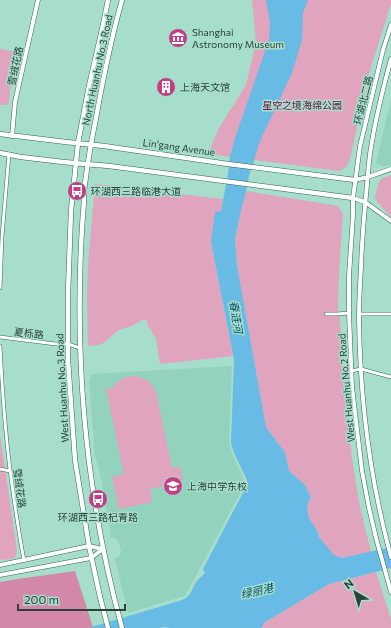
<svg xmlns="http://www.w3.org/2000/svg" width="391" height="628" font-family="Commissioner,'Noto Sans SC',sans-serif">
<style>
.built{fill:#93d2bd}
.green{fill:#e0a4be}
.forest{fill:#d388aa}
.water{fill:#67bbe4}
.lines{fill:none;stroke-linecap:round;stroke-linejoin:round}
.street-casing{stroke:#2f6454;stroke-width:4}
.secondary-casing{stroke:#2f6454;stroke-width:5}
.primary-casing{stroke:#2f6454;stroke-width:5.5}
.street{stroke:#fff;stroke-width:3}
.secondary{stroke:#fff;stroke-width:4}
.primary{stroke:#fff;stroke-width:4.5}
.labels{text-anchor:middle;stroke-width:3;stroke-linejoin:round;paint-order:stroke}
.poi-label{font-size:10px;fill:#2b413a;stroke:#a6decb;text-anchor:start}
.street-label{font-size:10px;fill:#2b413a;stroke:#a6decb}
.park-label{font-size:10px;fill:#670d42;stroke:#a6decb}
.water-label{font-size:11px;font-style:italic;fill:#09516d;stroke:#a6decb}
</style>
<rect width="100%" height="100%" fill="#a6decb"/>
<!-- built -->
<path class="built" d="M391 99V165L385 167 376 163Z
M232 366 229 443 232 453 245 482 242 490 185 596 128 613 115 559 120 555 121 551 119 543 117 540 114 538H111L101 478 95 455 89 380 91 377V374Z"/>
<!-- green -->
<path class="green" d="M252 0H391V4L369 74 350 159C347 166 346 168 339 171L208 154 219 128 246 85 256 43Z
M0 49 16 52 8 105H0Z
M391 175V217L378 203 375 198 378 184 381 179Z
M95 184 223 199 221 211 211 242 233 356 160 364 156 339 147 324V321L144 319 132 326 119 330 102 344 98 345 88 346 87 299 88 263Z
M246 191 338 206 343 214 339 274 338 309 340 319 343 376 352 458 359 502 371 552 342 558 334 555 319 537 317 530 309 518 307 506 311 497 305 485 289 471 285 452 277 442 266 427 237 265 235 239 240 215Z
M131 376C143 376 151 381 156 392L172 468 180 466 183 482 150 489 152 502 119 509 112 477 124 474 106 389 111 388 112 389C117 381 122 378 131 376Z
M0 435 17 550 16 557 12 559 0 560Z
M376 572 391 619V628H261L265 622 329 584Z"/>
<!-- forest -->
<path class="forest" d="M75 571 93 627 88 628H0V582C25 577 50 575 75 571Z"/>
<!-- water -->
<path class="water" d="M266 0H308L303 13 302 40 292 73 260 141 249 176 246 191 240 215 235 239 237 265 266 427 277 442 285 452 289 471 305 485 311 497 307 506 309 518 317 530 319 537 334 555 342 558 391 547V568L329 584 265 622 261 628H172L163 627 160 628H88L179 601C191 597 190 593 195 584 197 580 201 577 205 573L203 569 247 485V480L234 453 231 443 234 360 211 242 215 212 221 211 228 174 230 156 235 138 269 40 270 23Z"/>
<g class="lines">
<!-- street casing -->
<g class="street-casing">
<path id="street" d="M0 288 2 236 9 154
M326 314H337L349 313
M359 314H391
M0 337 56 344H68L80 348
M0 346C2 387 5 429 10 470 14 500 18 530 24 560
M351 371 361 369 391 377
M0 469 10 471"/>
</g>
<!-- secondary casing -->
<g class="secondary-casing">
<path id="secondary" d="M391 25 383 50 360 146 353 198V215L349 276V313L352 387 362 471 369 508 376 538 391 592
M391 59C382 92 373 127 369 162 366 197 362 232 361 267 360 284 359 302 359 319 360 399 370 480 391 557
M12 136 15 102 38 0
M355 180 368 177 391 169
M353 198 365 202 391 221
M0 565 89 546 103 549
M0 575 91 558 103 549"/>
</g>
<!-- primary casing -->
<g class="primary-casing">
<path id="primary" d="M108 0 103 25 89 86 78 143 71 211 68 293V361L75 460 89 546 100 597 108 628
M0 134 66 142 104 146 228 164 355 180
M0 153 21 157 63 162 109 166 353 198
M122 628C85 493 73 353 83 213 84 206 84 198 84 191 87 167 91 142 96 118 103 79 111 39 122 0"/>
</g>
<!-- street -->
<use href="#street" class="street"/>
<!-- secondary -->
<use href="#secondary" class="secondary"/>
<!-- primary -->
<use href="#primary" class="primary"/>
</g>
<!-- icons -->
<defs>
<g id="museum-disc" transform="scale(1)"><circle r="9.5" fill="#c23f85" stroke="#a6decb"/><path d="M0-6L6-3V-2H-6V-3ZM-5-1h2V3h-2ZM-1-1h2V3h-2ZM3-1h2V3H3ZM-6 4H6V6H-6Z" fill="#fff"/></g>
<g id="building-disc" transform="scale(1)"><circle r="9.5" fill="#c23f85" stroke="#a6decb"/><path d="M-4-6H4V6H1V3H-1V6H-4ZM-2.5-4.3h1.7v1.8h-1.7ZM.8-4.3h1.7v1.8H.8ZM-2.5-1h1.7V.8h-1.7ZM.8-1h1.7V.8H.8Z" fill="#fff"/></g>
<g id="bus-disc" transform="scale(1)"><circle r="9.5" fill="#c23f85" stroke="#a6decb"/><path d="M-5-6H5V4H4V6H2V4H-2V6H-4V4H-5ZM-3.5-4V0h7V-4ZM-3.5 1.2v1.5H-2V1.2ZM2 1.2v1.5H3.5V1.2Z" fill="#fff"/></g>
<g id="school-disc" transform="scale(1)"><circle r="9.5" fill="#c23f85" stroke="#a6decb"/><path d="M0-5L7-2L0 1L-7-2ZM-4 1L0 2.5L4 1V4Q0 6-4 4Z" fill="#fff"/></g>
</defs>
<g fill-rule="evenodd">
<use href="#museum-disc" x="178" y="38"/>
<use href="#building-disc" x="166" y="87"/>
<use href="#bus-disc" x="77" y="191"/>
<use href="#school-disc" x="173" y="486"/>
<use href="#bus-disc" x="98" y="499"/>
</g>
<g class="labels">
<!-- poi labels -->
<g class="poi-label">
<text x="192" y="36">Shanghai<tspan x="192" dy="12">Astronomy Museum</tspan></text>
<text x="180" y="91">上海天文馆</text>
<text x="91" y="195">环湖西三路临港大道</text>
<text x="187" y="490">上海中学东校</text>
<text x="98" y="521" text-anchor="middle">环湖西三路杞青路</text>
</g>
<!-- street labels -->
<g class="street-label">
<text transform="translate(15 66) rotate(-78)" y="4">雪绒花路</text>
<text transform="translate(97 70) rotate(-78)" y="4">North Huanhu No.3 Road</text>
<text transform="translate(363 100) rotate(-76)" y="4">环湖北二路</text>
<text transform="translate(179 147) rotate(8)" y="4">Lin'gang Avenue</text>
<text transform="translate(29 333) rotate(7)" y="4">夏栎路</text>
<text transform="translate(62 388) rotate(-93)" y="4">West Huanhu No.3 Road</text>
<text transform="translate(346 388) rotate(-95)" y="4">West Huanhu No.2 Road</text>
<text transform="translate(20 488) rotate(83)" y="4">雪绒花路</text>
</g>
<!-- park labels -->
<g class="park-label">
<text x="302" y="109">星空之境海绵公园</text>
</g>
<!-- water labels -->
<g class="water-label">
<text transform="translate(236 317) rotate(81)" y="4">春涟河</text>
<text transform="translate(257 591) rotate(-13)" y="4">绿丽港</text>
</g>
</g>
<!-- north arrow -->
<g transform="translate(355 592) rotate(322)" stroke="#a6decb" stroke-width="3" paint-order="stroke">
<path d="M0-3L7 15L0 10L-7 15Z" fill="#2b413a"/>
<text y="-6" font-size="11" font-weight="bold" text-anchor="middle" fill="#2b413a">N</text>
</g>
<!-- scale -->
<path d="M18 604v6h107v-6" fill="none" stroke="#2b413a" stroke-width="2"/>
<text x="24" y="604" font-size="12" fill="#2b413a" stroke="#a6decb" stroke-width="3" paint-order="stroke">200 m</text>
</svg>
